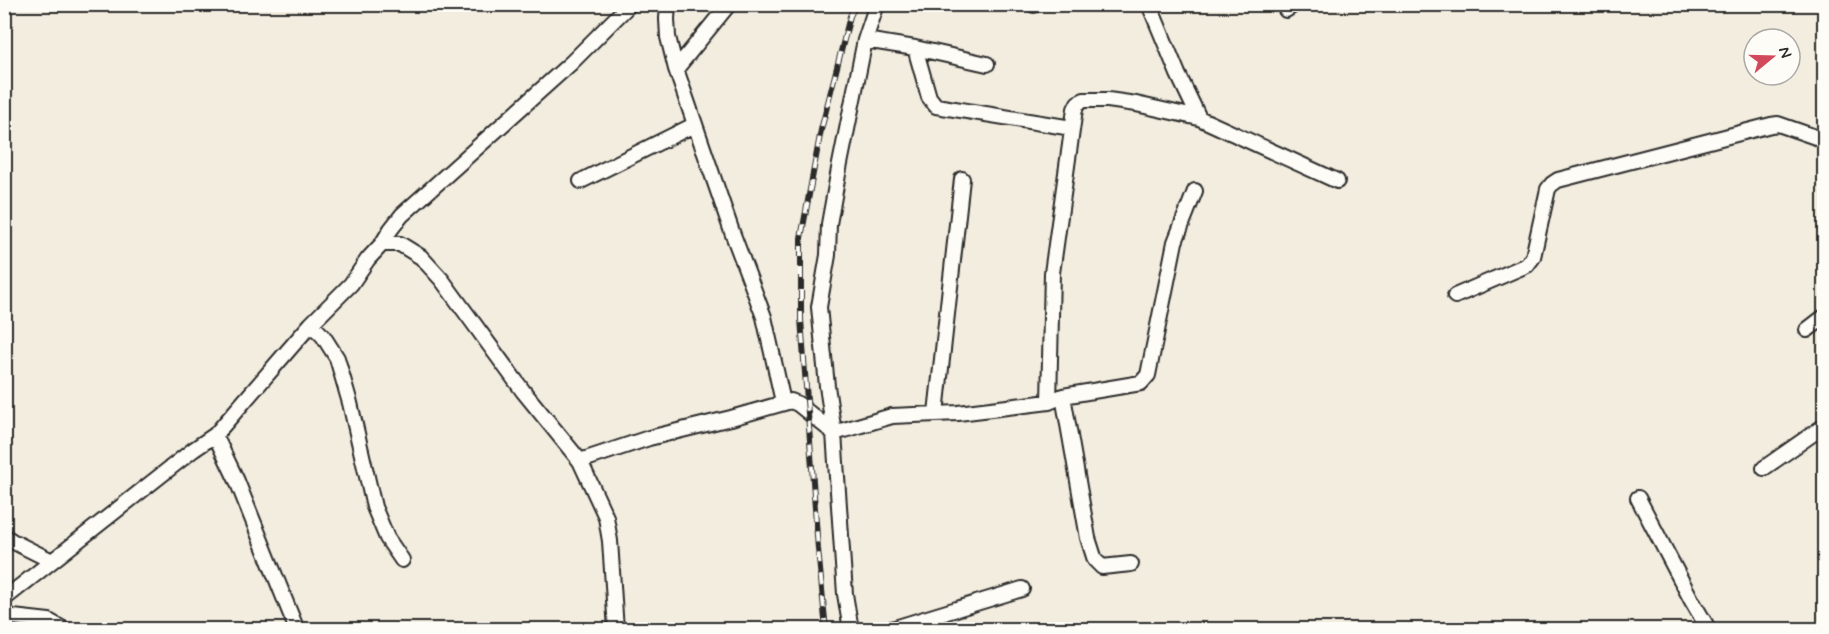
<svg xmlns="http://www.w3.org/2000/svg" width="1829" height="634" font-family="Mynerve,sans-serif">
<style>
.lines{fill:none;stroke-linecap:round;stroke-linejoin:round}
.minor-casing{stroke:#2b2b2b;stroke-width:18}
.minor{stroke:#fdfcf7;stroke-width:14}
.rail-casing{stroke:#2b2b2b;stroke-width:6}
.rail{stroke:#fdfcf7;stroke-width:4;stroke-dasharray:11;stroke-linecap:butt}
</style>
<rect width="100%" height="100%" fill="#f3eddf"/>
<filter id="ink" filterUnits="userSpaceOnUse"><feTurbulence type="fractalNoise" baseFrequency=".0167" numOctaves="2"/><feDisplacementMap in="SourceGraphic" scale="12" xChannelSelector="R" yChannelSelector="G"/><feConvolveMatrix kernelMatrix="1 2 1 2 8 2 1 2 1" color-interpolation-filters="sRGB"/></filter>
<g filter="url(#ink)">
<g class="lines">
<!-- minor casing -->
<g class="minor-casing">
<path id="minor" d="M668 4 667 19 668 37 676 69 732 232 764 317 783 402
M1149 4 1178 74 1199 118 1337 181
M1034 5V4
M1286 10 1295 4
M865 40 915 48 987 64
M915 48 929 97 936 106 1072 128
M676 69 729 4
M581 181 694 125
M382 244H400L421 257 442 280 523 391 580 461 606 517 610 541 616 630
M1455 296 1527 265 1533 257 1548 189 1552 184 1558 180 1771 125 1778 124 1824 140
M311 324 323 336 337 358 350 403 374 507 387 538 402 560
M1807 330 1824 317
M1063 396 1088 538 1095 560 1102 567 1131 564
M1049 402 1052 273 1075 109 1078 103 1084 100H1108L1136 104 1199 118
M936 413 962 179
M215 435 237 481 297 630
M580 461 649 438 731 418 791 401 798 404 834 433 892 416 958 413 1049 402 1063 396 1141 383 1148 375 1175 242 1195 191
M1764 468 1824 426
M1638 498 1692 601 1709 630
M4 536 12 541 52 561
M4 599 193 450 215 435 311 324 351 284 368 259 382 244 391 229 402 215 571 63 630 4
M4 616 49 621 65 630
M851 630 845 594 834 433 827 386 819 307 828 255 829 224 839 169 865 40 877 4
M888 630 1022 589"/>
</g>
<!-- minor -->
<use href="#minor" class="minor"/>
<!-- rail casing -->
<g class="rail-casing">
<path id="rail" d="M826 630 818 549 801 319V238L821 130 850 16 856 4"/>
</g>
<!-- rail -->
<use href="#rail" class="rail"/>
</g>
</g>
<!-- margin -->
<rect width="1829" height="634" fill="none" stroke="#fdfcf7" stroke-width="24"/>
<rect x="12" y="12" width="1805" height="610" fill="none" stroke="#2b2b2b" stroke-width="2" filter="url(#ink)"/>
<!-- north arrow -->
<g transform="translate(1772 57) rotate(71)"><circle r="28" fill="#fdfcf7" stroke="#a9a8a5" stroke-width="1.5"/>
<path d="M0-4.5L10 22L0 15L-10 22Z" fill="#d1495b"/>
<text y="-9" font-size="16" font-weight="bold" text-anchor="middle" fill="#2b2b2b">N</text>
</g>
</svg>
